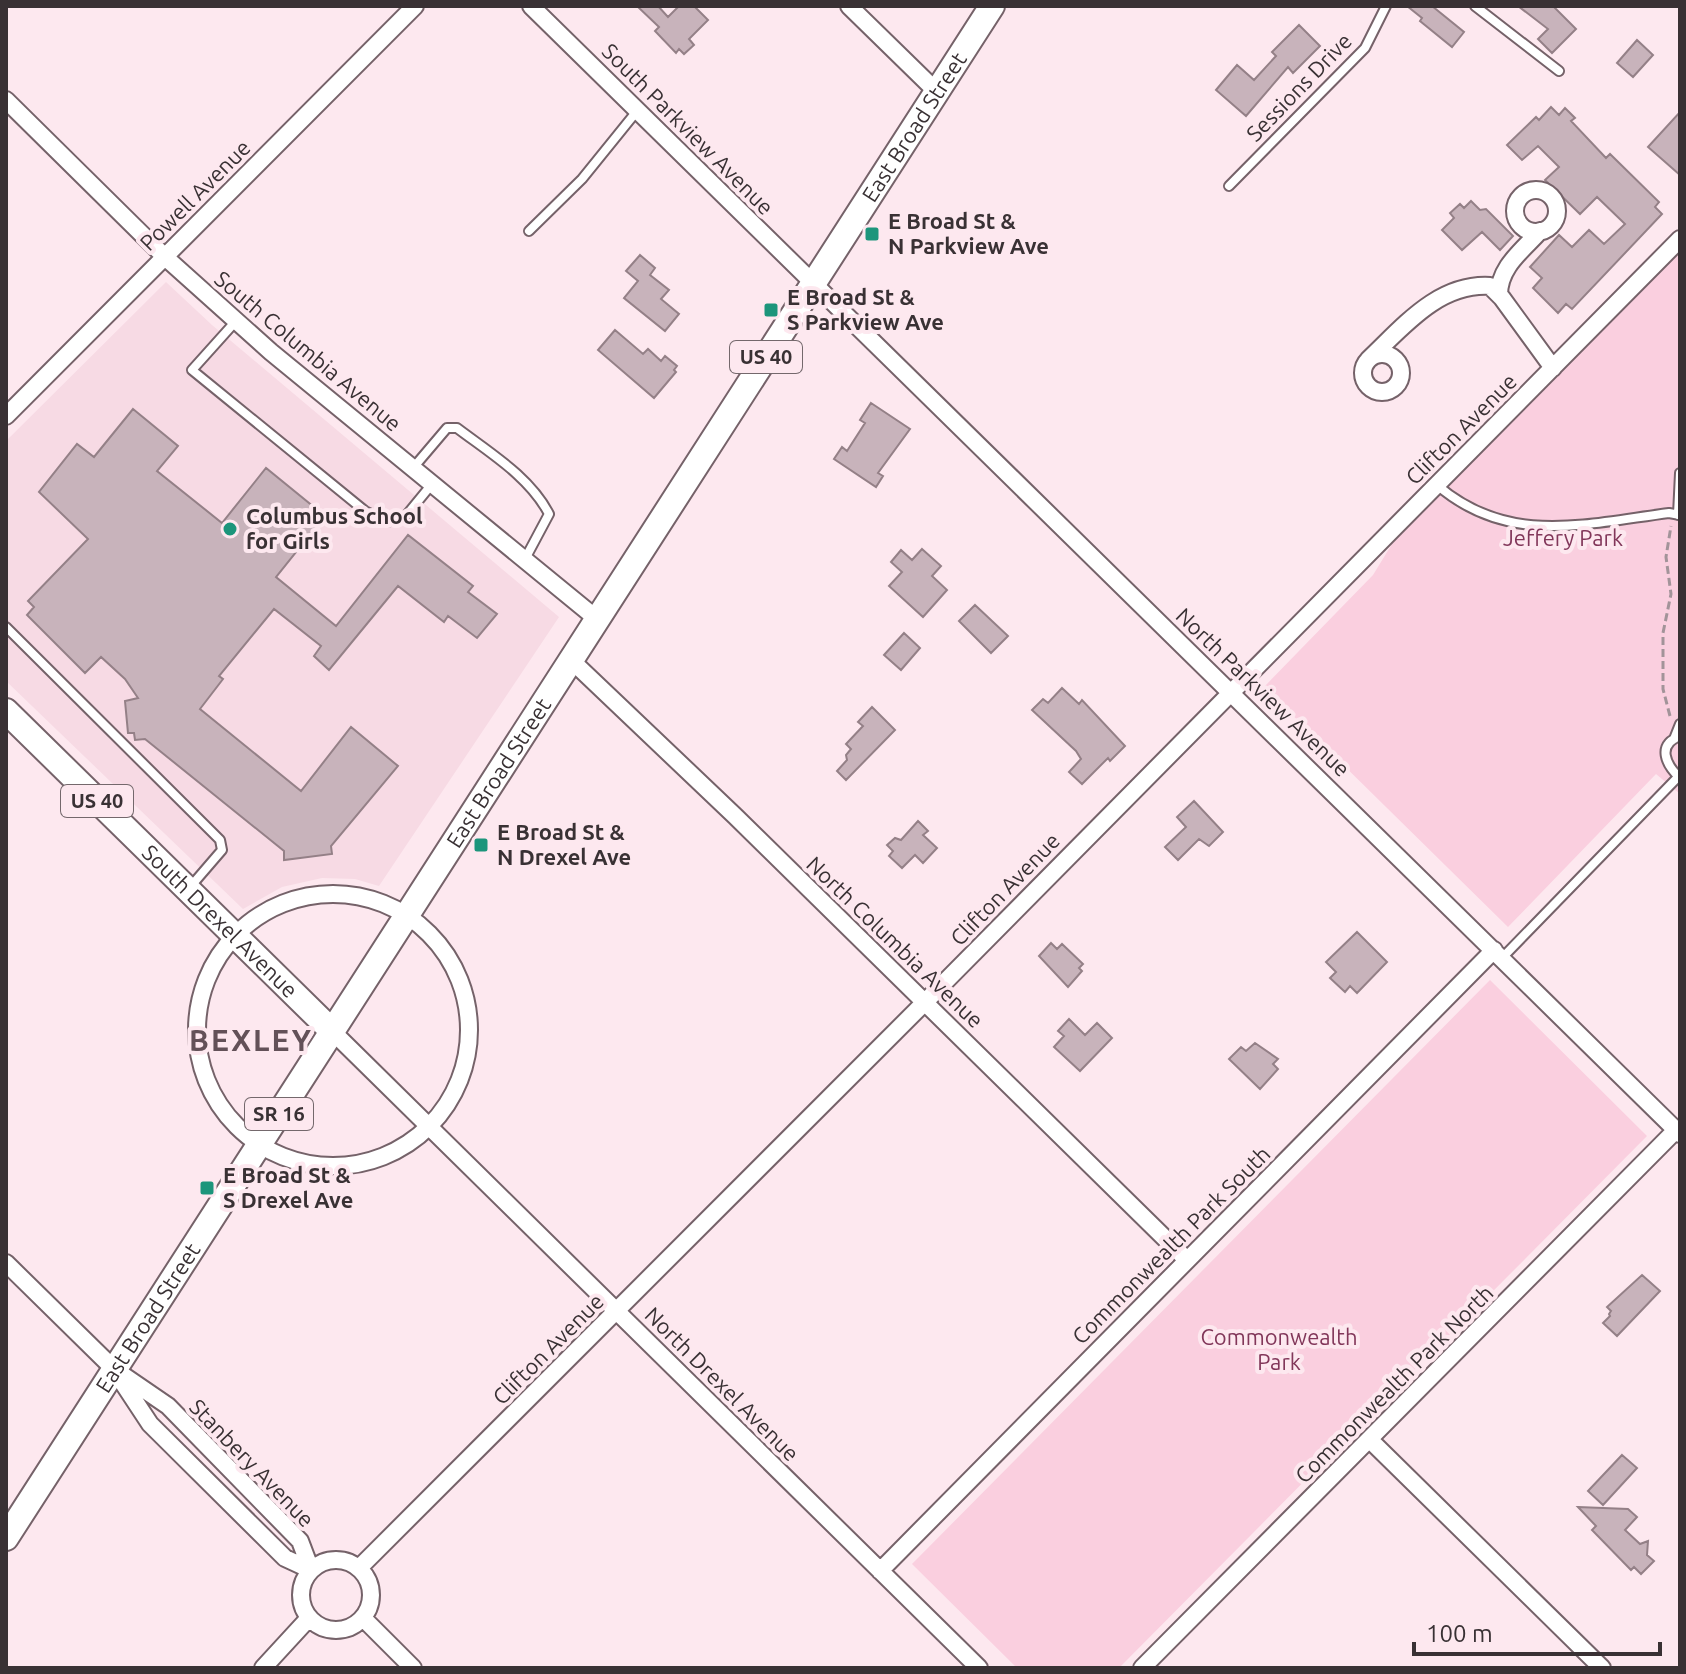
<svg xmlns="http://www.w3.org/2000/svg" width="1686" height="1674" font-family="Ubuntu,sans-serif">
<style>
.built{fill:#f7dae4}
.green{fill:#facfdf}
.building{fill:#c8b3bb;stroke:#948087;stroke-width:2}
.lines{fill:none;stroke-linecap:round;stroke-linejoin:round}
.lane-casing{stroke:#756269;stroke-width:12}
.street-casing{stroke:#756269;stroke-width:20}
.primary-casing{stroke:#756269;stroke-width:28}
.path{stroke:#a29399;stroke-width:3;stroke-dasharray:8 4;stroke-linecap:butt}
.lane{stroke:#fff;stroke-width:8}
.street{stroke:#fff;stroke-width:16}
.primary{stroke:#fff;stroke-width:24}
.poi-dot{fill:#1c957b;stroke:#fde8ef;stroke-width:3}
.labels{text-anchor:middle;stroke-width:8;stroke-linejoin:round;paint-order:stroke}
.shield{fill:#fde8ef;stroke:#74686c;stroke-width:2}
.shield-label{font-size:20px;font-weight:bold;fill:#393134}
.street-label{font-size:22px;fill:#393134;stroke:#fde8ef}
.poi-label{font-size:22px;font-weight:bold;fill:#393134;stroke:#fde8ef;text-anchor:start}
.park-label{font-size:22px;fill:#82375a;stroke:#fde8ef}
.district-label{font-size:30px;font-weight:bold;letter-spacing:2px;fill:#635158;stroke:#fde8ef}
</style>
<rect width="100%" height="100%" fill="#fde8ef"/>
<!-- built -->
<path class="built" d="M166 282 212 325 559 617 379 886 355 879 322 878 282 887 243 909 6 681V441Z"/>
<!-- green -->
<path class="green" d="M1680 241V794L1656 774 1508 927 1264 687 1373 575 1392 544 1562 371Z
M1490 980 1647 1136 1119 1668H1017L912 1564Z"/>
<!-- building -->
<path class="building" d="M637 6H658L668 17 679 6H694L708 20 689 39 694 45 684 54 679 49 676 53 655 31 659 27Z
M1407 6H1432L1464 32 1452 47 1420 21 1422 18Z
M1518 6H1553L1576 29 1552 53 1538 39 1548 29Z
M1299 25 1320 46 1293 73 1288 67 1246 116 1216 90 1237 65 1254 80 1276 56 1272 52Z
M1637 40 1653 55 1633 77 1617 63Z
M1551 107 1559 115 1565 108 1575 118 1571 121 1606 158 1610 154 1659 202 1655 207 1662 214 1572 309 1566 304 1558 313 1533 288 1542 278 1530 267 1559 235 1572 247 1589 230 1604 244 1625 224 1597 197 1580 214 1545 180 1559 167 1538 146 1522 160 1507 145 1536 117 1539 120Z
M1680 112V175L1648 147Z
M1471 201 1480 210 1486 209 1513 236 1500 250 1482 232 1462 250 1442 230 1454 218 1450 213 1460 204 1464 208Z
M640 255 655 268 650 275 669 290 661 299 679 314 665 331 624 298 638 281 626 271Z
M615 330 643 354 648 349 661 361 665 356 677 366 674 370 676 372 654 398 598 350Z
M871 403 910 429 878 473 883 476 876 487 834 459 842 447 847 451 865 423 860 420Z
M133 409 178 446 157 471 222 523 266 468 325 516 276 577 336 626 408 535 473 586 468 592 497 614 477 638 448 616 444 622 398 586 329 670 314 656 321 646 274 609 219 676 223 679 200 709 301 791 351 727 398 766 331 846 332 854 284 860V851L145 739 135 740 134 733H128L125 701 138 698 125 679 101 657 85 673 27 615 34 607 28 601 88 539 39 492 77 444 94 457Z
M922 549 941 566 932 576 947 590 923 617 889 586 902 572 891 562 901 550 912 560Z
M975 605 1008 636 991 653 959 621Z
M904 633 920 648 901 670 884 655Z
M1062 688 1079 704 1082 700 1125 746 1110 761 1108 758 1082 784 1069 772 1081 759 1076 751 1032 710 1043 699 1048 703Z
M872 707 895 730 846 780 837 771 847 760 846 755 851 749 846 744 863 726 858 722Z
M1194 801 1223 832 1209 846 1199 839 1178 860 1165 847 1186 827 1177 817Z
M918 821 928 831 923 835 937 848 923 863 915 855 902 868 889 856 893 851 887 845 895 838 901 840Z
M1357 932 1387 962 1357 993 1350 986 1345 992 1330 978 1336 972 1326 962Z
M1051 943 1057 949 1062 944 1083 964 1079 968 1082 971 1068 987 1039 956Z
M1069 1019 1085 1035 1097 1023 1112 1038 1080 1071 1054 1047 1064 1036 1058 1031Z
M1255 1043 1278 1059 1273 1064 1278 1069 1260 1089 1229 1059 1241 1047 1246 1051Z
M1642 1275 1660 1291 1617 1336 1603 1323 1610 1316 1609 1314 1611 1311 1607 1307Z
M1622 1455 1637 1468 1603 1505 1588 1491Z
M1578 1507 1628 1509 1637 1517 1625 1530 1640 1544 1648 1541 1647 1555 1654 1561 1641 1574 1634 1567 1631 1570 1592 1530 1596 1526Z"/>
<g class="lines">
<!-- lane casing -->
<g class="lane-casing">
<path id="lane" d="M1475 6 1559 71
M1229 186 1365 48 1386 6
M529 231 582 179 637 111
M236 321 192 370 365 511 387 522 405 517 432 484
M413 468 447 428H457C490 453 530 477 549 514L525 559
M1437 485C1508 546 1584 524 1669 513L1680 515
M1678 515 1680 473
M6 627 220 840 222 850 191 886
M1680 736C1656 745 1666 765 1680 778
M1674 739 1680 724
M1502 958 1678 777"/>
</g>
<!-- street casing -->
<g class="street-casing">
<path id="street" d="M531 6 1680 1134
M849 6 937 92
M6 100 165 257 271 352 597 619
M1515 211a21 21 0 1 1 42 0a21 21 0 1 1-42 0Z
M1499 295C1499 267 1522 251 1540 231
M1363 373a19 19 0 1 1 38 0a19 19 0 1 1-38 0Z
M1368 360C1403 327 1438 283 1490 286L1502 298 1553 368
M6 416 415 6
M570 659 735 816 1187 1260
M197 1030a136 136 0 1 1 272 0a136 136 0 1 1-272 0Z
M332 1031 979 1668
M6 1263 114 1369 168 1406 300 1541 311 1570
M119 1377 150 1424 285 1558 311 1570
M1370 1440 1602 1668
M301 1595a35 35 0 1 1 70 0a35 35 0 1 1-70 0Z
M359 1568 925 1002 1680 239
M880 1571 1494 950
M363 1618 413 1668
M263 1668 309 1618
M1142 1668 1676 1130"/>
</g>
<!-- primary casing -->
<g class="primary-casing">
<g id="primary">
<path id="s1" d="M6 711 332 1031"/>
<path id="s2" d="M6 1538 992 6"/>
</g>
</g>
<!-- path -->
<path class="path" d="M1670 716 1663 689V633L1671 594 1666 557 1671 526"/>
<!-- lane -->
<use href="#lane" class="lane"/>
<!-- street -->
<use href="#street" class="street"/>
<!-- primary -->
<use href="#primary" class="primary"/>
</g>
<!-- markers -->
<g class="poi-dot">
<rect x="864" y="226" width="16" height="16" rx="4"/>
<rect x="763" y="302" width="16" height="16" rx="4"/>
<circle cx="230" cy="529" r="8"/>
<rect x="473" y="837" width="16" height="16" rx="4"/>
<rect x="199" y="1180" width="16" height="16" rx="4"/>
</g>
<g class="labels">
<!-- shield labels -->
<g class="shield">
<rect x="730" y="341" width="72" height="32" rx="6"/>
<rect x="61" y="785" width="72" height="32" rx="6"/>
<rect x="245" y="1098" width="68" height="32" rx="6"/>
</g>
<g class="shield-label">
<text x="766" y="364">US 40</text>
<text x="97" y="808">US 40</text>
<text x="279" y="1121">SR 16</text>
</g>
<!-- street labels -->
<g class="street-label">
<text transform="translate(1299 87) rotate(-46)" y="8">Sessions Drive</text>
<text dy="8" stroke="none"><textPath href="#s2" startOffset="1678">East Broad Street</textPath></text>
<text transform="translate(688 129) rotate(45)" y="8">South Parkview Avenue</text>
<text transform="translate(195 195) rotate(-45)" y="8">Powell Avenue</text>
<text transform="translate(308 351) rotate(40)" y="8">South Columbia Avenue</text>
<text transform="translate(1461 429) rotate(-45)" y="8">Clifton Avenue</text>
<text transform="translate(1263 692) rotate(44)" y="8">North Parkview Avenue</text>
<text dy="8" stroke="none"><textPath href="#s2" startOffset="910">East Broad Street</textPath></text>
<text transform="translate(1005 889) rotate(-46)" y="8">Clifton Avenue</text>
<text dy="8" stroke="none"><textPath href="#s1" startOffset="300">South Drexel Avenue</textPath></text>
<text transform="translate(895 942) rotate(44)" y="8">North Columbia Avenue</text>
<text transform="translate(1171 1245) rotate(-45)" y="8">Commonwealth Park South</text>
<text dy="8" stroke="none"><textPath href="#s2" startOffset="262">East Broad Street</textPath></text>
<text transform="translate(548 1349) rotate(-45)" y="8">Clifton Avenue</text>
<text transform="translate(722 1384) rotate(45)" y="8">North Drexel Avenue</text>
<text transform="translate(1394 1384) rotate(-45)" y="8">Commonwealth Park North</text>
<text transform="translate(252 1463) rotate(46)" y="8">Stanbery Avenue</text>
</g>
<!-- poi labels -->
<g class="poi-label">
<text x="888" y="229">E Broad St &amp;<tspan x="888" dy="25">N Parkview Ave</tspan></text>
<text x="787" y="305">E Broad St &amp;<tspan x="787" dy="25">S Parkview Ave</tspan></text>
<text x="246" y="524">Columbus School<tspan x="246" dy="25">for Girls</tspan></text>
<text x="497" y="840">E Broad St &amp;<tspan x="497" dy="25">N Drexel Ave</tspan></text>
<text x="223" y="1183">E Broad St &amp;<tspan x="223" dy="25">S Drexel Ave</tspan></text>
</g>
<!-- park labels -->
<g class="park-label">
<text x="1563" y="546">Jeffery Park</text>
<text x="1279" y="1345">Commonwealth<tspan x="1279" dy="25">Park</tspan></text>
</g>
<!-- district labels -->
<g class="district-label">
<text x="251" y="1051">BEXLEY</text>
</g>
</g>
<!-- border -->
<rect width="1686" height="1674" fill="none" stroke="#393134" stroke-width="16"/>
<!-- scale -->
<path d="M1414 1642v12h246v-12" fill="none" stroke="#393134" stroke-width="4"/>
<text x="1426" y="1642" font-size="24" fill="#393134" stroke="#fde8ef" stroke-width="6" paint-order="stroke">100 m</text>
</svg>
